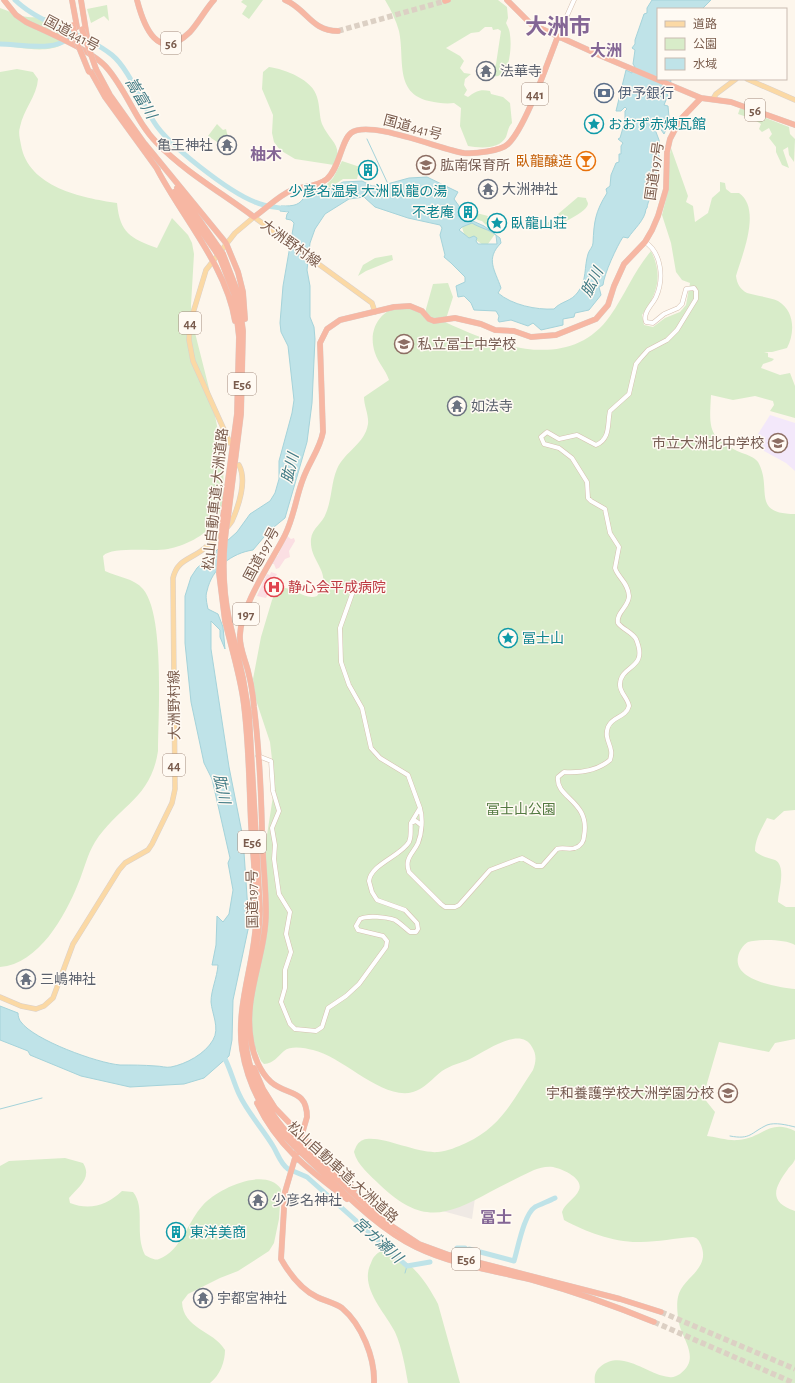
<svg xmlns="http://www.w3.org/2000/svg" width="795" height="1383" font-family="'Alegreya Sans','Noto Sans JP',sans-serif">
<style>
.industrial{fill:#efe9e4}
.education{fill:#f3e8fa}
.medical{fill:#fbdfe3}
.green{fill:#d8ecc9}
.water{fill:#bfe3e8;stroke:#a5d3da;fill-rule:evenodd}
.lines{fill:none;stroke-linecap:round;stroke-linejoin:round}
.stream{stroke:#a5d3da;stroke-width:1}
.river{stroke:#bfe3e8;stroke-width:5}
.highway-tunnel{stroke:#dcd0c4;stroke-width:5.5;stroke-dasharray:5.5 3;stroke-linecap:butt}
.secondary-casing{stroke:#d6c0b0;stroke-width:5}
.primary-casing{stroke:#dad1cd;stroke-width:5.5}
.highway-casing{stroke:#dad1cd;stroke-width:6}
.secondary{stroke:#fff;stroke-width:4}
.primary{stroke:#fbd9a5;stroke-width:4.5}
.highway{stroke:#f7b7a3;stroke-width:5.5}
.highway-bridge-casing{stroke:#dad1cd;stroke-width:6;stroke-linecap:butt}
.highway-bridge{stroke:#f7b7a3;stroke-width:5.5}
.labels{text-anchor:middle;stroke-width:3;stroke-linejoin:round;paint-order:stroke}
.shield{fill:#fffaf3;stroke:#a28b7f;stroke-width:1}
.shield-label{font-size:13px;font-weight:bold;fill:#7a5c4d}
.street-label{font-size:14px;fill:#7a5c4d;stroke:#fffaf3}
.worship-label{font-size:14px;fill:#5b616d;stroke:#fffaf3;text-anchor:start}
.service-label{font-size:14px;fill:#4e5e75;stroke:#fffaf3;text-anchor:start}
.culture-label{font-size:14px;fill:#0d838f;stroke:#fffaf3;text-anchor:start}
.food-label{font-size:14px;fill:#c56008;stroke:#fffaf3;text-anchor:end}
.education-label{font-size:14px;fill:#785e54;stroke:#fffaf3;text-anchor:start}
.health-label{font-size:14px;fill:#be3a42;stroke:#fffaf3;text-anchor:start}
.park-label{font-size:14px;fill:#537a41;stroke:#fffaf3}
.water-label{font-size:15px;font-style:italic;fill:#437c86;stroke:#fffaf3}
.quarter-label{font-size:16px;font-weight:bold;fill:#846695;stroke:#fffaf3}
.town-label{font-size:22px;font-weight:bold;fill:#846695;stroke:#fffaf3}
</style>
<rect width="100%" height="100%" fill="#fdf6ec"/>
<!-- industrial -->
<path class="industrial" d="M475 1198 472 1219 435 1209Z"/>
<!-- education -->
<path class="education" d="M770 415 795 423V471L786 463 764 451 758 434Z"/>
<!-- medical -->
<path class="medical" d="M287 536 291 539 294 538 295 541 289 551 290 557 285 559 279 568 276 569 274 564H271L278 555Z
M271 572 277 574 266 598 257 596 267 574 270 575Z"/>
<!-- green -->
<path class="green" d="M243 0H263L249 19 242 14 247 6 241 2Z
M385 0H498L507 7 508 18 506 23C508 27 510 31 510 35 512 47 510 86 488 74V71L490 69H494L496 64 501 31 498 29 493 30 492 27H485L479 32 471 33 446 48 460 56 464 61 460 68 464 73 471 74 465 79 464 85 467 90 464 95 468 97C476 91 480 89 490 91L491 94 503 97 510 103 512 123C508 127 508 132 506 137 499 150 479 148 468 146L460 126 461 108 454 103C446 104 438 103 429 101 394 93 405 59 399 31 396 20 391 10 385 0Z
M107 5 109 21 104 16 91 23 87 9Z
M0 8C9 11 18 16 28 17 44 19 57 11 68 29 72 60 17 47 0 45Z
M269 67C285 69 313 80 317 97 320 106 319 116 322 124 330 142 344 145 334 165L295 159 280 150 274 142 272 133 273 115 262 89 263 72Z
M17 69 33 72 38 79C37 96 23 110 20 127 18 133 20 139 21 145 28 187 82 198 117 203 120 233 130 238 157 248L172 218 188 235 192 243 194 254 191 305 192 319C201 364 241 484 215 522 205 536 184 546 168 549 153 552 112 546 103 556L105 571C117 577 134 578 143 589 165 615 158 715 158 751 151 799 118 806 95 842 87 855 84 870 78 884 65 916 39 964 0 967V72Z
M740 108 789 127 790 134 795 139 794 162 789 155 788 147 783 150 789 168 782 165 776 152V147L769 138 772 134 769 128 762 132 759 129 761 124 753 119 738 114Z
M217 124 223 130 226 129 230 146 228 149 208 136Z
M671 148 688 196 686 202 693 206 695 222 708 213 712 198 720 191V182L725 183 726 189 731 193H739C762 209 742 255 736 276 737 284 740 289 747 293 757 296 769 297 778 301 795 311 795 333 787 348L772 352H764L768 353V357L774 359 772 361 763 364 761 368 780 375 790 373 795 386V418L770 411 774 405 773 401 755 396 733 400 711 395C709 430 708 438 742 453 748 455 754 457 758 462 773 488 750 514 795 514V810L784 811 774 820 767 818C762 828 755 839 755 851 761 857 768 857 775 860 787 866 778 892 778 902L786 907H795V945C785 939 759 939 748 942 743 945 739 951 738 957 733 981 779 987 795 989V1039L775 1043 769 1052 719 1042 703 1097 715 1112 707 1136C717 1137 728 1141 738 1140 762 1139 769 1118 795 1131 795 1139 795 1152 795 1159 794 1163 790 1166 788 1169 774 1188 768 1202 795 1211V1383H595C594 1377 595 1371 600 1367 622 1348 647 1375 669 1377 673 1378 676 1376 680 1374 698 1361 687 1345 681 1330 678 1322 676 1306 678 1297 682 1277 711 1270 701 1245 699 1241 698 1238 693 1237 675 1238 658 1242 641 1242 615 1243 586 1232 564 1220L562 1212C565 1203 575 1199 579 1190 584 1178 562 1169 553 1167 546 1166 540 1168 534 1170 519 1177 505 1184 490 1192 445 1217 421 1224 380 1185 371 1176 357 1165 354 1152 356 1146 358 1142 363 1140 380 1134 416 1154 438 1152 448 1151 457 1147 466 1143 502 1126 512 1101 533 1070 536 1062 537 1055 532 1047 520 1025 485 1052 470 1059 461 1063 451 1065 442 1071 433 1078 424 1089 413 1092 383 1101 342 1056 313 1050 305 1048 291 1045 284 1051 277 1057 274 1063 264 1064L261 1061 255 1047 249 1023 264 934 265 848 273 796V768L270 742 256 700 253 679 261 637 272 600 277 589C291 583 303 601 317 596 335 572 309 563 311 539 312 528 323 523 326 513 332 499 331 483 337 469 345 451 365 444 368 424 369 415 364 406 364 397L389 380C386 370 378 363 375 353 366 327 384 303 412 307 417 308 422 310 426 312V309L433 284 448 283 453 297 445 322C496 346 570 373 610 316 625 295 634 271 651 251 663 275 658 293 642 315L644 325 653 327 665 318 680 312 686 305 690 283 682 280 676 272 671 243 662 215 669 187V160Z
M342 161 360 167 357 179H343L331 187 322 189 333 178Z
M578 197 586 198C586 200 588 202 588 204 586 214 552 228 544 229V226Z
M469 211 488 216 487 218 494 219 493 223 500 229 499 231 487 226 482 221 478 220 469 213Z
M472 223 495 234 488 244 483 245 476 240 477 238H469L464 234 462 227Z
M392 255 393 260 366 271 358 276 363 265 375 258Z
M65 1158 83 1163C93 1178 77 1188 69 1198L70 1203C90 1211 107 1205 122 1191L133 1192C146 1208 134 1233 145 1255 149 1257 155 1261 159 1259 181 1251 188 1221 203 1205 217 1189 265 1166 281 1189L279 1219 274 1243 269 1251 238 1271 220 1278 188 1294 182 1302C183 1329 213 1330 225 1350 225 1362 220 1375 210 1383H0V1166L9 1161Z
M381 1251C408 1255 426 1281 438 1304L460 1383H408C405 1366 402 1348 395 1332 384 1311 359 1287 371 1263 373 1257 376 1254 381 1251Z"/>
<!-- water -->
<path class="water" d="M652 0H711L702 9H658V79H671L670 89 665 93 668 95 664 105 668 106 669 117 671 119 664 134 657 124H653L659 140 660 148 658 150C661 163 659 178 654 191 651 198 648 200 647 208L646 209C645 220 634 229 628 238L623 237C617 246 604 274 603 285L599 287 601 295 589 310 575 313 574 317 563 319V325L541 330 533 323 528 326 511 320 499 322 498 320 499 316 496 311 474 310 471 303 464 296 458 297 456 286 465 282V277L451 263 444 257 445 255 440 235 442 228 440 225 408 218 375 207 364 197 349 199 325 214 315 229 310 243 307 270 310 286V317L314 327 315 339 312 403 307 442 285 518 269 531 253 550C232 553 212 568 207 591 205 596 207 604 208 609L218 614 223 627 225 649 220 637V630L211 621V649L229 767 243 838 249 925 233 1000 232 1040 229 1056 204 1078 184 1084 130 1087 81 1076 30 1055 28 1051 0 1040V1006L18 1013C18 1016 19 1020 21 1022 34 1040 97 1063 120 1065 132 1065 143 1065 156 1066 161 1066 166 1068 171 1067 186 1064 205 1054 213 1040 220 1028 212 1014 211 1002 211 990 217 978 218 965H212L216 945 217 916 223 922 229 914 233 890 228 863 230 858 212 779 204 763 191 702 185 643V596L191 577 197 568 237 532 250 514 270 501 275 493 279 479V461L292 413 294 400 288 346 281 332 280 323 283 286 294 223 291 220 286 219 287 214 289 212 280 211 281 206C294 206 300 206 306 194L332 188 343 182 362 181 372 186H380L409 178 427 177 458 192 454 199 464 213V217L484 226 500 238 501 243C485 259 495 270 501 288L498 293C512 305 536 310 554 309 561 301 571 302 578 292 587 280 584 267 588 254 589 250 593 247 593 243 594 222 595 212 607 193L606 189 610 186 611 175 616 163 619 162V154H621V146L623 143 618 139 620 138 625 121V111L627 109 625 107 621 111H616L626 70 632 73 635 67 633 64 635 50 632 48 635 44V40L644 14 647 13V8ZM472 223C480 228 488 229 496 235L497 244H478L476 241 477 238 474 236 469 238 459 230 462 227Z"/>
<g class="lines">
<!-- stream -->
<path class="stream" d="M367 139 388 184
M0 1109 42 1098
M730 1136C751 1140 750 1133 767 1125 775 1122 787 1125 795 1127
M405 1273 407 1266"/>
<!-- river -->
<path class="river" d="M15 0C42 26 83 32 112 55 129 69 141 102 154 122 168 145 229 192 255 202 265 207 276 207 287 209
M0 44C20 44 64 54 72 32
M223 1055C230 1067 233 1081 239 1094 247 1112 263 1129 273 1146 278 1154 280 1163 288 1169
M293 1171 307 1177 407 1266 430 1262
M457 1248H465
M469 1249 514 1261C518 1248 524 1214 535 1207 541 1204 549 1201 555 1198"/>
<!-- highway-tunnel -->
<path class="highway-tunnel" d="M338 31 445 1
M661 1312 795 1369
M654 1322 794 1383"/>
<!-- secondary casing -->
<g class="secondary-casing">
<path id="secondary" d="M558 36 574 0
M356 583 340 628 341 662 349 685 362 708 371 748 380 758 408 775 420 808
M258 756 271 761 273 791 279 811 272 828 275 845 274 859 279 894 290 912 286 934 291 952 285 970V988L281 1002 290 1024 295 1029 316 1031 322 1027 328 1008 346 996 359 984 386 947 387 941 383 936 358 930 356 926 360 919C367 915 387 917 395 920 400 923 405 928 410 932H416L418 929 417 923 405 910 377 900 372 892 369 881C371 864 401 856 409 842 412 835 410 829 411 823L416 821 421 825
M411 823 420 808C423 818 422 833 418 843 413 854 404 858 409 872L441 904 445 907H455L459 905 490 870 522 858 536 866H542L557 849C563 847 570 850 575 848 581 846 584 841 584 836 591 801 555 798 558 777L564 772C580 773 597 771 610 760 615 746 603 741 608 727 612 716 626 718 629 706 628 698 619 692 620 684 621 664 649 670 636 639 632 632 622 629 618 623 616 612 629 607 629 596 628 582 618 578 615 568L619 547 610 533 605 509 591 501 588 498 587 482 572 458 559 448 544 444 541 437 547 432 559 439 577 435 596 445C611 439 607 423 610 411L629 394 636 364 640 359 648 350 667 340 677 330 696 299V291L694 288 686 289 682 304 678 308 664 314 653 323 646 322C642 313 653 304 656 297 664 279 662 253 645 242"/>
</g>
<!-- primary casing -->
<g class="primary-casing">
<path id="primary" d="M747 79 795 100
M713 99 716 94 736 79
M230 443 193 361 189 340 190 323 206 270 235 233 254 217 372 303 375 312
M0 997 21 1006 36 1009 44 1006 53 998 73 944 119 870 125 863 148 850 152 844 172 803 175 789 173 578C177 561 188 560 201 551 212 542 225 532 232 521 239 505 247 480 239 465"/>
</g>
<!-- highway casing -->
<g class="highway-casing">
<path id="highway" d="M4 0 16 15 26 22C47 32 93 51 107 68 127 91 136 122 157 143 185 172 222 193 254 217 267 208 278 196 292 190 304 186 317 187 327 179 340 167 341 141 351 133 369 119 442 150 464 153 474 154 501 151 508 144 526 127 548 61 558 36
M72 0 77 27
M81 0 87 37
M137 0C144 27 158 63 190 32 199 22 205 10 214 0
M285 0C307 9 311 31 338 31
M507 0 531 24 606 58 701 98 731 102 795 125
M445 1 448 0
M96 69 110 95 147 147
M91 72 105 97 158 170
M145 144 226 243 238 272 243 292 245 319
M156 167C181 216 226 265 235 321
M177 188 219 248
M174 192 216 252
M223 254 238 293 243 331 241 414 228 517
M220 258 234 294 239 337 237 414 223 517
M229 619 243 678 249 714 260 909C260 942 250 973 246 1006 239 1058 260 1106 296 1142
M225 621C231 646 239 672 243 698 249 739 249 782 251 824 253 856 257 889 256 921 254 965 236 1005 242 1049 248 1087 267 1120 294 1146
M254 1068 263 1089 275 1108 354 1190
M257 1103C278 1147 309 1170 347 1199
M301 1146 381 1219 419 1244 449 1255 620 1299 661 1312
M299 1151C334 1182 374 1227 416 1247 453 1265 497 1271 536 1281 576 1292 615 1306 654 1322
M374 1383C375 1358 362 1325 342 1308 335 1303 325 1301 317 1297 302 1290 289 1273 281 1259L285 1192 307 1117C307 1089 287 1096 271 1082 260 1072 253 1055 251 1040 243 997 266 955 266 912 266 884 262 856 262 828 261 787 259 747 254 707 253 695 251 682 248 671 245 659 239 647 240 635 241 605 272 561 285 535 294 517 296 497 303 479 309 462 320 449 323 432L320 343 327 329 340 320 394 307 410 306 422 311 429 319 434 321 455 318 481 324 495 330 514 331 531 337 556 335 596 319 608 305 614 286 624 264 645 242 652 230 658 216 666 189 667 152 670 139 680 120 701 98"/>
</g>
<!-- secondary -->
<use href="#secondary" class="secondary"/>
<!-- primary -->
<use href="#primary" class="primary"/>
<!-- highway -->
<use href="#highway" class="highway"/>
<!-- highway-bridge casing -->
<g class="highway-bridge-casing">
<path id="highway-bridge" d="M73 25 76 40 89 72
M82 29 96 69
M219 248 223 254
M216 252 220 258
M223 517 219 573 225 621
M228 517C222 552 222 585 229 619
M296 1142 301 1146
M294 1146 299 1151"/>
</g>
<!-- highway-bridge -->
<use href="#highway-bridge" class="highway-bridge"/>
</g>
<!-- icons -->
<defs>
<g id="temple-ring" transform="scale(1)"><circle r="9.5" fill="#fffaf3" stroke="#6b7280" stroke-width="1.5"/><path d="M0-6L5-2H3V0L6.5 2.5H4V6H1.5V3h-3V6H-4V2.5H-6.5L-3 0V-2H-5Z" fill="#6b7280"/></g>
<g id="bank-ring" transform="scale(1)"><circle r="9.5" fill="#fffaf3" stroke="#5c6f8a" stroke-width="1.5"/><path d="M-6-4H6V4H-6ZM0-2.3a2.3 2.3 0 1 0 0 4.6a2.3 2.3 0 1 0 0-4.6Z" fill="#5c6f8a"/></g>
<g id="sight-ring" transform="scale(1)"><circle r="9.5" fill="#fffaf3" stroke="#0f9aa8" stroke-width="1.5"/><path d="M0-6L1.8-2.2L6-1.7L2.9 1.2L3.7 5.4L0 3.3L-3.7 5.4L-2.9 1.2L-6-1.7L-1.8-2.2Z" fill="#0f9aa8"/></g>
<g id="bar-ring" transform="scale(1)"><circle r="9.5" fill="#fffaf3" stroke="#e8710a" stroke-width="1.5"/><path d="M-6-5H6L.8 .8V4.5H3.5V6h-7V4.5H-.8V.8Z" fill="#e8710a"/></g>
<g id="school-ring" transform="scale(1)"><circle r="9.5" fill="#fffaf3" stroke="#8d6e63" stroke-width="1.5"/><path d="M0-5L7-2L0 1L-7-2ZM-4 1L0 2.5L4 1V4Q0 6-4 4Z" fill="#8d6e63"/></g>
<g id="building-ring" transform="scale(1)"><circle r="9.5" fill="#fffaf3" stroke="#0f9aa8" stroke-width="1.5"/><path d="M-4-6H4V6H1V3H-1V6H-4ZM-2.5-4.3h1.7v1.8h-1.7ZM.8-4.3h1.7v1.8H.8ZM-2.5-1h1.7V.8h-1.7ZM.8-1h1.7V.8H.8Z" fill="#0f9aa8"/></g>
<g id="hospital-ring" transform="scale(1)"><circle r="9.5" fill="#fffaf3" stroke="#e0444e" stroke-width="1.5"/><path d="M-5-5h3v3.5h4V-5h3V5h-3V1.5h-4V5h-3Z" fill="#e0444e"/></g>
</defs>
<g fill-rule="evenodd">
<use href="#temple-ring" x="486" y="71"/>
<use href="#bank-ring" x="604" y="93"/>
<use href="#sight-ring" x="594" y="124"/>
<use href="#temple-ring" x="227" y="145"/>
<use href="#bar-ring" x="586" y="161"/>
<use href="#school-ring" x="426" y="165"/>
<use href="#building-ring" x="368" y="170"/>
<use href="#temple-ring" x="488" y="189"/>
<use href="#building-ring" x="468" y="212"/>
<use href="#sight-ring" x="497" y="223"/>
<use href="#school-ring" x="404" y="344"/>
<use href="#temple-ring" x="457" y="406"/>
<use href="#school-ring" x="778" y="443"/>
<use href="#hospital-ring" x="274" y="587"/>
<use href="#sight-ring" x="508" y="638"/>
<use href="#temple-ring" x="26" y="979"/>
<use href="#school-ring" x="728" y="1093"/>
<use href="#temple-ring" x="258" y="1200"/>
<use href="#building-ring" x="176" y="1232"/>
<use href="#temple-ring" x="203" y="1298"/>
</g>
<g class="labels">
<!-- shield labels -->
<g class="shield">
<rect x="161" y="32" width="20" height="22" rx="3"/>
<rect x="522" y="83" width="26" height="22" rx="3"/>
<rect x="745" y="99" width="20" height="22" rx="3"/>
<rect x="179" y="312" width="22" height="22" rx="3"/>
<rect x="228" y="373" width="28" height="22" rx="3"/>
<rect x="233" y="603" width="26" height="22" rx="3"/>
<rect x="163" y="754" width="22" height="22" rx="3"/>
<rect x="238" y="831" width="28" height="22" rx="3"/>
<rect x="452" y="1248" width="28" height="22" rx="3"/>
</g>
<g class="shield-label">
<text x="171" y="48">56</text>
<text x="535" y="99">441</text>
<text x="755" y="115">56</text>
<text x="190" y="328">44</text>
<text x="242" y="389">E56</text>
<text x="246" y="619">197</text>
<text x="174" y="770">44</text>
<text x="252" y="847">E56</text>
<text x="466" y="1264">E56</text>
</g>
<!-- street labels -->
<g class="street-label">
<text transform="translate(72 33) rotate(28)" y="5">国道441号</text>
<text transform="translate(413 127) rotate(15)" y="5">国道441号</text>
<text transform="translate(654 171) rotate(-82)" y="5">国道197号</text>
<text transform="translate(291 243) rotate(36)" y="5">大洲野村線</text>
<text transform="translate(215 499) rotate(-84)" y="5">松山自動車道;大洲道路</text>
<text transform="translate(261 554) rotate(-62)" y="5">国道197号</text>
<text transform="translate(174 705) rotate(-91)" y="5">大洲野村線</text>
<text transform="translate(252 899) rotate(-91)" y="5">国道197号</text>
<text transform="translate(343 1172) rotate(42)" y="5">松山自動車道;大洲道路</text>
</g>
<!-- worship labels -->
<g class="worship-label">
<text x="500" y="76">法華寺</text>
<text x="213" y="150" text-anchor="end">亀王神社</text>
<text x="502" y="194">大洲神社</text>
<text x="471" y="411">如法寺</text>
<text x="40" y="984">三嶋神社</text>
<text x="272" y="1205">少彦名神社</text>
<text x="217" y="1303">宇都宮神社</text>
</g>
<!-- service labels -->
<g class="service-label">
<text x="618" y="98">伊予銀行</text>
</g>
<!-- culture labels -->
<g class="culture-label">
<text x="608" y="129">おおず赤煉瓦館</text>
<text x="368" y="196" text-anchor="middle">少彦名温泉 大洲 臥龍の湯</text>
<text x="454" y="217" text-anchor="end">不老庵</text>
<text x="511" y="228">臥龍山荘</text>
<text x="522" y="643">冨士山</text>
<text x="190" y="1237">東洋美商</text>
</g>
<!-- food labels -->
<g class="food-label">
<text x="572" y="166">臥龍醸造</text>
</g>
<!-- education labels -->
<g class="education-label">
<text x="440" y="170">肱南保育所</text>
<text x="418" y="349">私立冨士中学校</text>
<text x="764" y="448" text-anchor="end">市立大洲北中学校</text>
<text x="714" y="1098" text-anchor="end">宇和養護学校大洲学園分校</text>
</g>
<!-- health labels -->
<g class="health-label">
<text x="288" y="592">静心会平成病院</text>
</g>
<!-- park labels -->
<g class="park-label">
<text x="521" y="814">冨士山公園</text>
</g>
<!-- water labels -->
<g class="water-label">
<text transform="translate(141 98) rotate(59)" y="5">嵩富川</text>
<text transform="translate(592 282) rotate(-63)" y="5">肱川</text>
<text transform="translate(290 468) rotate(-76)" y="5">肱川</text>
<text transform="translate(222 789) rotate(78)" y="5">肱川</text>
<text transform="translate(378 1240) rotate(42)" y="5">宮ガ瀬川</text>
</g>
<!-- quarter labels -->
<g class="quarter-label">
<text x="606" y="56">大洲</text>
<text x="266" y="160">柚木</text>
<text x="496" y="1223">冨士</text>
</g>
<!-- town labels -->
<g class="town-label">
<text x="558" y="34">大洲市</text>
</g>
</g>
<!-- legend -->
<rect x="657" y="8" width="130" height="72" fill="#fffaf3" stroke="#cabbb1"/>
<rect x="665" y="21" width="20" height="6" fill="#fbd9a5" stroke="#cabbb1"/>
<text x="693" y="28" font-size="12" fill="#7a5c4d">道路</text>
<rect x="665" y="38" width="20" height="12" fill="#d8ecc9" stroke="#cabbb1"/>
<text x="693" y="48" font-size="12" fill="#7a5c4d">公園</text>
<rect x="665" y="58" width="20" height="12" fill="#bfe3e8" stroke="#cabbb1"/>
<text x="693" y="68" font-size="12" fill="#7a5c4d">水域</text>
</svg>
